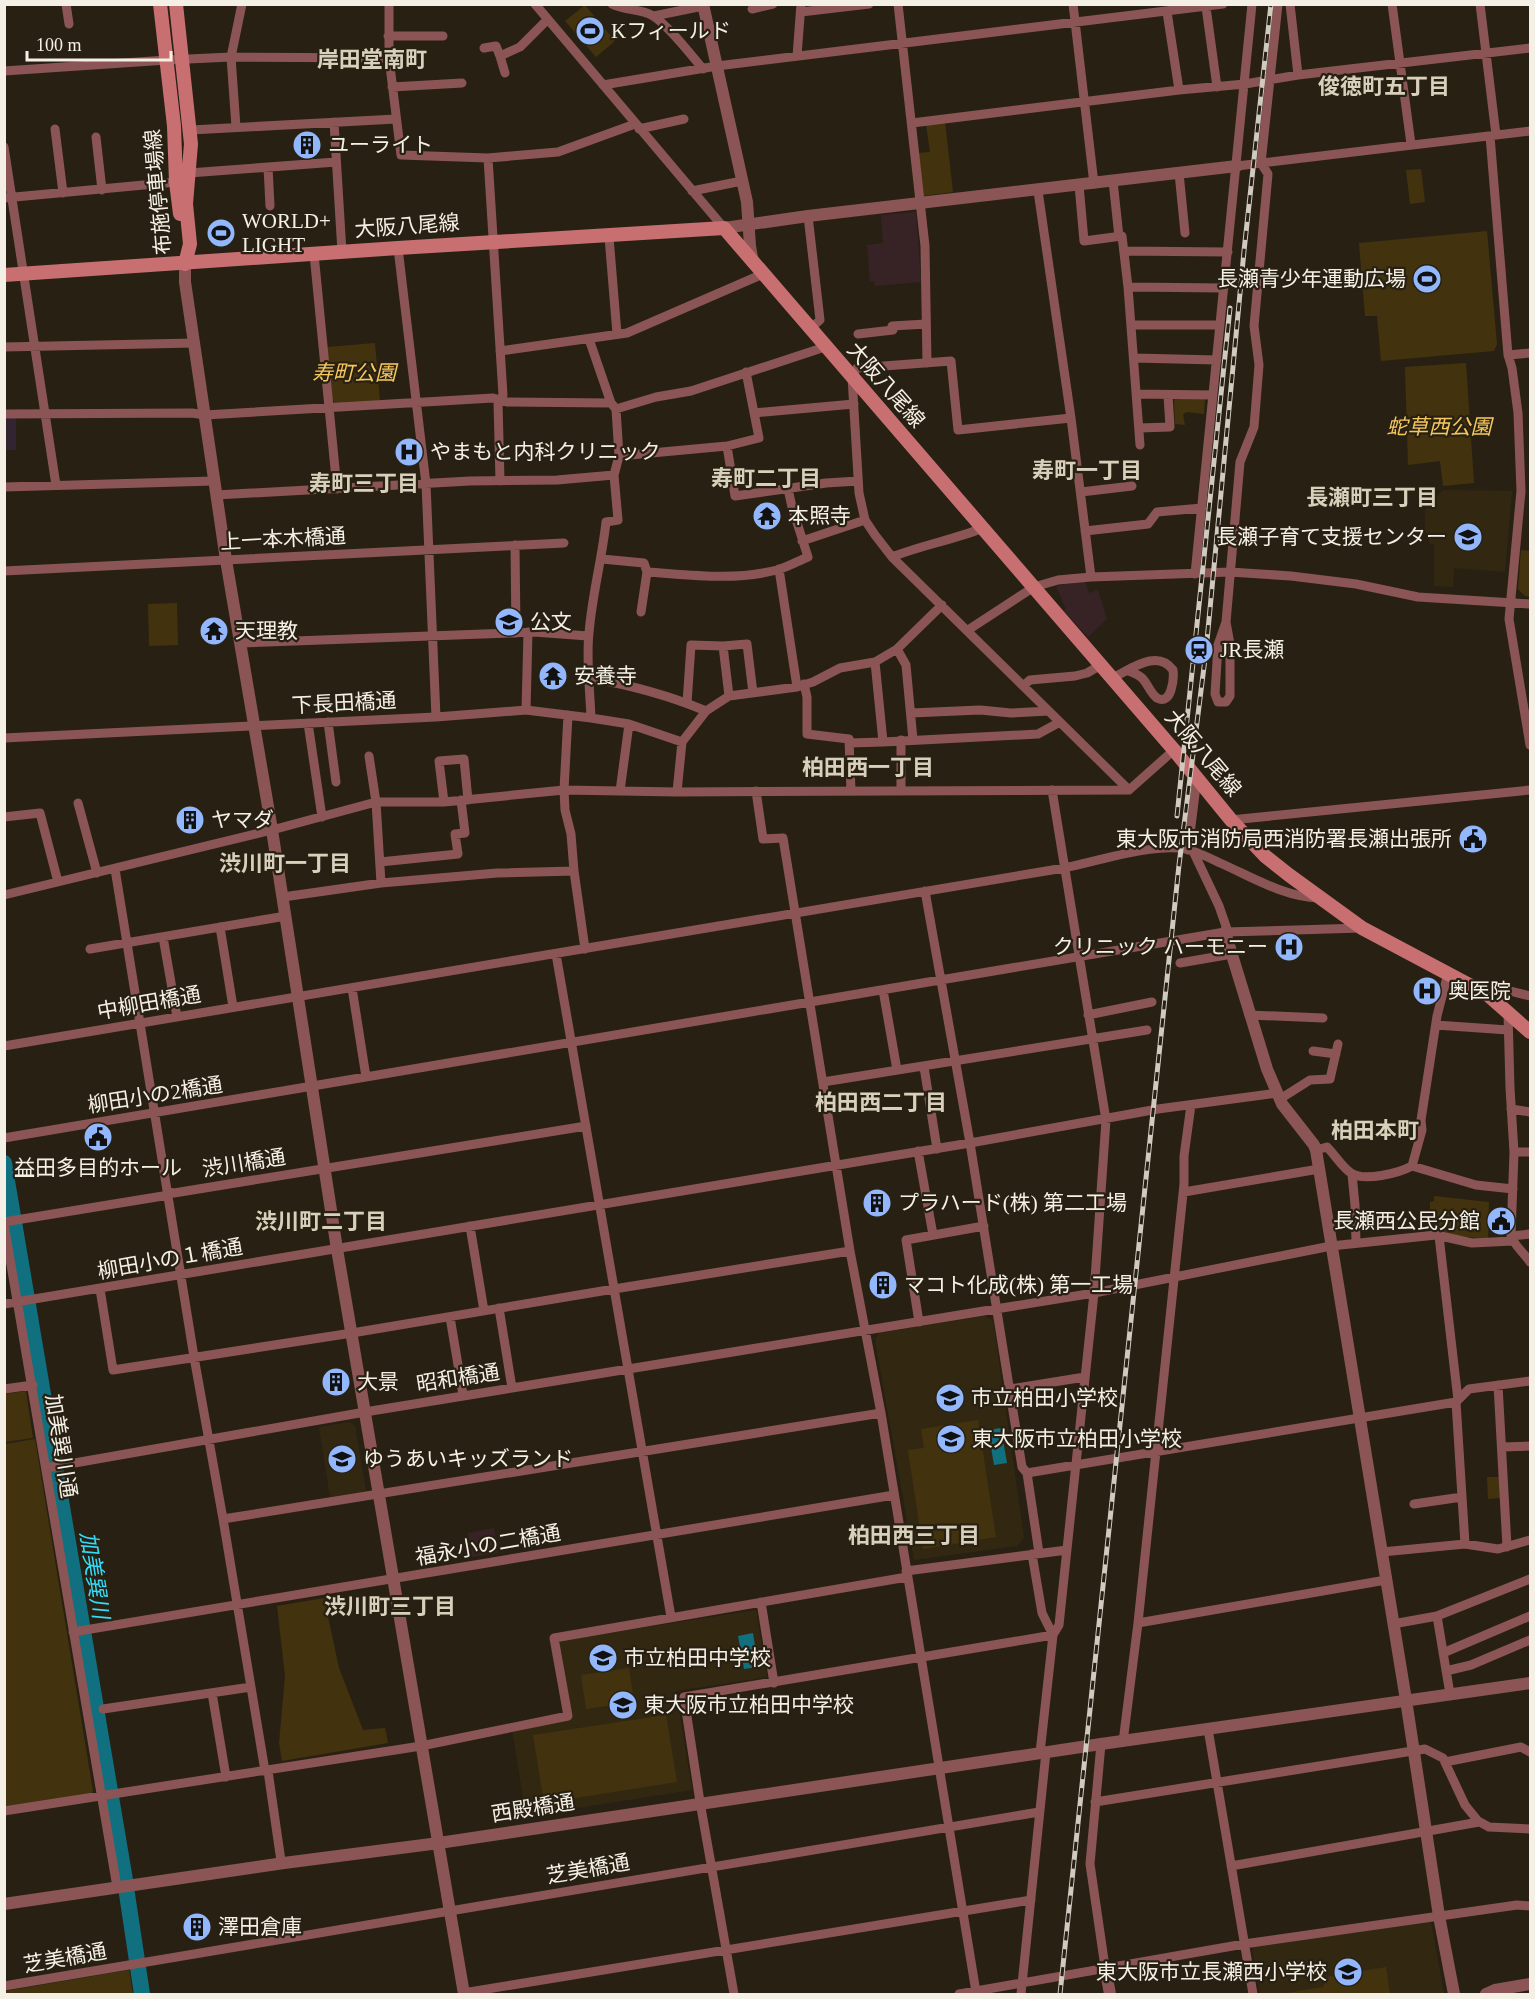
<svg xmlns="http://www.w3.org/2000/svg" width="1535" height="1999" font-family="'Times New Roman','Noto Sans JP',serif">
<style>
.commercial{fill:#372326}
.industrial{fill:#322431}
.built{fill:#322812}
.green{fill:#42330e}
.water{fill:#117080}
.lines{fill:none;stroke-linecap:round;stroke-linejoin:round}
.river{stroke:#117080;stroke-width:16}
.minor{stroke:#8c5555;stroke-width:9}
.tertiary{stroke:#8c5555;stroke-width:12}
.secondary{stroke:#c87071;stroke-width:14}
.rail-casing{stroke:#d0cac0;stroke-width:5}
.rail{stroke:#282113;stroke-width:3;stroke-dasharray:9;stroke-linecap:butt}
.labels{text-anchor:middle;stroke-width:4.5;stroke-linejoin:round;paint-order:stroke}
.poi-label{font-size:21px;fill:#f5f0e6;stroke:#282113;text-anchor:start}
.street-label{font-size:21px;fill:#f5f0e6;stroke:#282113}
.park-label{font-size:21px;font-style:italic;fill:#f6c75d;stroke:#282113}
.neighbourhood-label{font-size:22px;font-weight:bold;fill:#d9d0bc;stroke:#282113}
.water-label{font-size:22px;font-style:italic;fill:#34dcf9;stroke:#282113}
</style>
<rect width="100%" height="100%" fill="#282113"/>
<!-- commercial -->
<path class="commercial" d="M916 212 921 282 875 286 874 281H870L867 245 883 243 881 215Z
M1085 581 1089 593 1098 590 1107 619 1088 637 1064 611 1066 609 1056 586Z
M494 1528 498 1553 472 1557 468 1533Z"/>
<!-- industrial -->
<path class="industrial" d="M4 418H16V450H5Z"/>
<!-- built -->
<path class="built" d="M1443 490 1512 491 1505 572 1454 568 1453 587 1434 586V544H1430L1425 530V510Z
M984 1316 993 1320 1024 1538 1017 1546 914 1560 875 1340 879 1333Z
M349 1422 355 1426 366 1491 330 1497 319 1427Z
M756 1610 767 1677 676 1691 692 1790 526 1816 512 1729 570 1719 558 1641Z
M1431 1921 1444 1994H1260L1252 1949 1256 1946Z"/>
<!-- green -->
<path class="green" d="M585 5 615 41 596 57 565 21Z
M945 122 953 192 923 196 918 153 930 152 926 124Z
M1421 169 1425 202 1410 204 1406 170Z
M1487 231 1497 344 1494 351 1381 361 1377 316H1365L1359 243Z
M375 343 380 401 336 405 332 399 327 347Z
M1466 363 1474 483 1443 486 1440 461 1408 465 1405 367Z
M1177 397 1205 398 1204 414 1187 412 1183 414 1185 425 1175 424 1174 400Z
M1521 550 1530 551V597L1525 596 1518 589Z
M177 603 178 645 149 646 148 604Z
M1434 1196 1489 1202 1488 1239 1458 1236 1433 1231V1213H1430V1202L1434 1201Z
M26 1391 33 1438 5 1442V1394Z
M978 1420 996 1537 923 1549 908 1450 924 1448 921 1429Z
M35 1439 93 1791 91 1794 5 1808V1444Z
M1487 1477H1499L1501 1498 1488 1499Z
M324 1598 339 1668 363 1730 385 1728 388 1743 282 1761 279 1743 285 1676 277 1606Z
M629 1668 634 1702 586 1709 581 1675Z
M666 1715 677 1782 544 1803 533 1735Z
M1386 1967 1390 1994H1280L1323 1987 1327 1977Z
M129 1970 133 1994H5V1991Z"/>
<!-- water -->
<path class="water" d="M1001 1428 1007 1463 994 1465 988 1430Z
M753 1633 758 1667 744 1669 738 1636Z"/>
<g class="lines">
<!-- river -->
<path class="river" d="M4 1163 124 1874 142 1994"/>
<!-- minor -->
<path class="minor" d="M66 4 69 24
M389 4V58L401 155 488 158 558 152 635 124
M535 4 724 228
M612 4C625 11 641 8 653 16 669 26 690 54 703 69
M898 4 925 246 927 363
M1073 4 1094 184
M1290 4 1298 75
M1392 4 1411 144
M1480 4 1496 135
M1206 7 1217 87
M752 9 773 4
M801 12 869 4
M1167 12 1179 90 1245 84 1298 75 1530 48
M654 16 703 6
M388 36H443
M484 48 496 46 500 56
M797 56 801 4
M4 71 167 60 231 57 389 58
M505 73 500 56 520 47 547 20
M603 85 717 66 1223 4
M392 87 462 83
M334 122 342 252
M912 123 1179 90
M236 127 231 57 242 4
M55 129 63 193
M639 129 684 119
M191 130 396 119
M1490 136 1508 355 1512 368 1518 413 1521 491 1509 619 1530 745
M96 137 102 190
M4 147 56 485
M488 158 503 395 498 402 500 481
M1237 166 1530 131
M268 167 270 206
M189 173 336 162
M1179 173 1185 233
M1113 181 1119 237
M1079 185 1084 241 1122 236 1128 287 1140 445
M692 191 742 181
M1038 191 1071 418 1091 577
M4 198 176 182
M808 216 820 320 810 329
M609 237 617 334
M398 248 426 484 436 717
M1124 251 1228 252
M314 254 337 489
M1128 287 1224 288
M1131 325H1220
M858 334 893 330 892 326 926 324
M589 339 611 403
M4 347 194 343
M500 351 627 333 763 274
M1508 355 1530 353
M1134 358 1217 360
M1136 394 1213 395
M754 413 854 404
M4 414 192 413 205 415 493 398 507 402 611 403 616 409 656 397 691 391 825 347
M1071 418 958 430 951 361 857 368 852 377 859 493 865 520 875 535 892 557 1129 790
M1139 428 1170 427 1168 395
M727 446 735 496 826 483 858 481
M619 456 727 446 759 438 746 372
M4 487 214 481
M1081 492 1132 486
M216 495 470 481 557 480 614 475
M1085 531 1148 524 1157 512 1202 508
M802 541 865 520
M515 545 516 633
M892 557C922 545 953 540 983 528
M602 559 644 563 647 572C691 575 734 581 777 570 788 567 798 561 808 557L792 507 788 489
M779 569 797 687
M4 571 564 543
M1195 574 1252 4
M641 612 647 572
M1226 622 1218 645 1215 694 1218 702H1226L1230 696V644L1226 622 1240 462 1254 427 1259 365 1254 326 1268 174 1261 163 1278 4
M968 630 1034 587 1058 580 1091 577 1230 572 1291 576 1356 584 1418 597 1530 604
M240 643 534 632 588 636
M723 646 729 696
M897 649 906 665 913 740
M875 662 883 742 1038 734 1060 722
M590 678C630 685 668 695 706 711
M1112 678C1130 670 1157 648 1173 670 1174 678 1172 706 1157 698 1150 693 1148 684 1142 678 1139 675 1134 673 1129 671
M804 684 807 697V734L849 739 851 791
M1023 686 1030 680 1075 676 1087 673 1101 665
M687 703 691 645 723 646 747 644 753 693
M526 710 528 632
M911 713 980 710 1011 713 1049 711
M568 715 564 790 565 810 571 834 574 871 585 949
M591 718C590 690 586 660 589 633 592 595 602 559 606 522L618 520 614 475 619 456 616 409
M328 722 336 782
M308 723 322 817
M4 738 436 717 526 710 591 718 629 724 682 742
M901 740V790
M849 743 883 742
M369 756 376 802 381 883
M620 791 629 724
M756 791 763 839 783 838 850 1251 881 1413 976 1992
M677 792 682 742 706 711 729 696 797 687 813 682 840 668 875 662 897 649 942 605
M444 802 439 761 464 759 468 800
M78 803 97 873
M4 817 40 813 58 882
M1231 820 1530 790
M1188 850 1197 778
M1193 851 1219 906 1228 932
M380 862 458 854 455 834 465 833 461 800
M115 869 194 1357 223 1519 265 1771
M925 891 970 1143 1022 1467 1027 1473 1039 1553
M4 895 272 830 376 802H444L564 790 677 792 1129 790 1174 750
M283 897 381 883 497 873 574 871
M220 927 233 1007
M163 937 177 1017
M90 949 286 916
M556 954 671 1617
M1180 963 1232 954
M352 988 366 1077
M883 990 897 1070
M1488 995 1498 988 1530 996
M1508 1013 1510 1088 1514 1152 1511 1236C1513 1244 1525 1254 1530 1262
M1088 1015 1152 1002
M1249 1015 1323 1018
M1436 1025 1508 1030
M4 1046 1064 868C1098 861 1154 843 1186 849 1198 852 1210 858 1220 863 1252 877 1284 897 1319 898
M1313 1051 1336 1054
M924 1067 937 1149
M823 1082 1147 1030
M1280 1099 1310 1080 1330 1079 1338 1044
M1511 1109 1530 1112
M4 1138 1225 932 1362 928
M1316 1150 1327 1147C1335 1155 1342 1167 1351 1173 1364 1182 1399 1173 1412 1166L1422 1130 1421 1120 1437 1016 1448 973
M918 1151 933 1235
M1514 1152H1530
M1412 1166 1476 1185 1513 1189
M1352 1174 1355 1205 1356 1243
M168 1192 174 1193 586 1126
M1184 1192 1319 1169
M4 1222 169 1195
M4 1224 117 1887
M470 1226 484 1311
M1439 1236 1458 1400
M1511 1236 1530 1234
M100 1289 113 1370 352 1333 614 1289 850 1251
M4 1304 970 1143 1158 1109 1277 1093
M499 1308 512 1388
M450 1317 463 1395
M919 1322 906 1240 984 1226
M1498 1385 1507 1547
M4 1389 33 1385
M1010 1389 1085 1377
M1456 1402 1465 1544
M1502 1447 1530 1446
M46 1468 365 1412 1094 1293 1331 1246 1436 1235 1472 1243 1513 1241
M1027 1473 1456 1402 1469 1389 1530 1381
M1414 1504 1462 1497
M223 1519 881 1413
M1382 1552 1465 1544 1498 1549 1530 1540
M1032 1554 1042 1613 1053 1635
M906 1571 1067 1550
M761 1602 774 1683
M1437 1616 1450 1694
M1138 1623 1386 1580
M1393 1624 1437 1616 1530 1579
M73 1632 894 1495
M1443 1653 1530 1616
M1446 1671 1471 1665 1530 1640
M212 1693 226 1777
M103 1709 251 1687
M1208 1729 1253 1994
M1123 1742 1138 1623 1184 1184V1156L1191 1105
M1101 1744 1090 1864 1105 1967
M1040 1753 1053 1635 1059 1625 1094 1293 1106 1120 1052 790
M1445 1762 1521 1747 1530 1752
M268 1771 281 1861 284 1863
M1095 1802 1425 1749 1443 1758 1465 1805 1478 1821 1489 1827 1530 1829
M4 1811 421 1746 568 1716 554 1638 907 1577
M1231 1866 1479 1822
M4 1986 1039 1812
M463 1993 1031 1900
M734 1994 700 1802 684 1697 1053 1635
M959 1994 1244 1944 1517 1905 1530 1906
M1021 1994 1046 1752"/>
<!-- tertiary -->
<path class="tertiary" d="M703 4 747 202 750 246 753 263
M724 228 808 216 1237 166
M185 264V282L226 560 272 830 337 1249 464 1994
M1225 932 1267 1069 1282 1104 1314 1145 1316 1150 1406 1700 1439 1916 1454 1994
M4 1904 284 1863 439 1843 1101 1744 1530 1683
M1105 1967 1110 1994
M1486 1994 1495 1990 1530 1984"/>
<!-- secondary -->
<path class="secondary" d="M160 4 174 126 176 182 180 214
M176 4 191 144 186 204 190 244 185 264
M4 275 398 248 724 228 1174 750 1231 820 1265 856 1289 875 1362 928 1488 995 1530 1032"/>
<!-- rail casing -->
<g class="rail-casing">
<path id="rail" d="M1177 816 1230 308
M1060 1994 1179 865 1206 651 1244 251 1271 4"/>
</g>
<!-- rail -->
<use href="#rail" class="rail"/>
</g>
<!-- icons -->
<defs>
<g id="stadium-disc" transform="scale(1.5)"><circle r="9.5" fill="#92b7fd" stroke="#282113"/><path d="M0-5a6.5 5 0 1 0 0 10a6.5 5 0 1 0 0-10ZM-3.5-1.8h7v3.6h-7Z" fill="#111"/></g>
<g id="building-disc" transform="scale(1.5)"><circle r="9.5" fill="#92b7fd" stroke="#282113"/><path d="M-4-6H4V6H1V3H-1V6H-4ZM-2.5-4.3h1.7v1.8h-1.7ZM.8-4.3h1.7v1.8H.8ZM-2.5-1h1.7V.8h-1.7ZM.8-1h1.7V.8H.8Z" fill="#111"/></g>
<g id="hospital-disc" transform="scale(1.5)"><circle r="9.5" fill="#92b7fd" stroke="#282113"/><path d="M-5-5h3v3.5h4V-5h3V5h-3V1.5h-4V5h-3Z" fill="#111"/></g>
<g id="temple-disc" transform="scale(1.5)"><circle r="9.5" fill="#92b7fd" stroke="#282113"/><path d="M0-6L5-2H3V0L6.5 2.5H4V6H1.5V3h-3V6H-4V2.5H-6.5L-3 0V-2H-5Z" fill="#111"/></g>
<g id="school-disc" transform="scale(1.5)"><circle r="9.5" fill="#92b7fd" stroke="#282113"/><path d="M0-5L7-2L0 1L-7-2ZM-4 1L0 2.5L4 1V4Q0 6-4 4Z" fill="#111"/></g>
<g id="station-disc" transform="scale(1.5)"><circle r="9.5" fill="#92b7fd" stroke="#282113"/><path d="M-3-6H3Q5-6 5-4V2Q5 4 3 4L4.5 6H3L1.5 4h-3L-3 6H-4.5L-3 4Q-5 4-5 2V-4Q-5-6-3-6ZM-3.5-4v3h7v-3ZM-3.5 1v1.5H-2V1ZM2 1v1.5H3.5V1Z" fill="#111"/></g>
<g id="civic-disc" transform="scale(1.5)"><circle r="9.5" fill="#92b7fd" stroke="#282113"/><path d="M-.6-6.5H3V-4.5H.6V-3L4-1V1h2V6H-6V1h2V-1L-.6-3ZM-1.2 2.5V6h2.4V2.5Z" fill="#111"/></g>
</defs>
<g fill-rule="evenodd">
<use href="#stadium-disc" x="590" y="31"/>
<use href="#building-disc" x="307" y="145"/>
<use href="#stadium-disc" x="221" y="233"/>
<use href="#stadium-disc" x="1427" y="279"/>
<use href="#hospital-disc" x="409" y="452"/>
<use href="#temple-disc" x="767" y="516"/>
<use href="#school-disc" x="1468" y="537"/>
<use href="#school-disc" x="509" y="622"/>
<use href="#temple-disc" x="214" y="631"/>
<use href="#station-disc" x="1199" y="650"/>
<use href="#temple-disc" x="553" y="676"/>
<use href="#building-disc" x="190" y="820"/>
<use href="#civic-disc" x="1473" y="839"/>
<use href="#hospital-disc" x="1289" y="947"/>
<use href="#hospital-disc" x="1427" y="991"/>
<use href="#civic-disc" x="98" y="1137"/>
<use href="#building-disc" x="877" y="1203"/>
<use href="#civic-disc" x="1501" y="1221"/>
<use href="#building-disc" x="883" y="1285"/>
<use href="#building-disc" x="336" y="1382"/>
<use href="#school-disc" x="950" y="1398"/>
<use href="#school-disc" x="951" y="1439"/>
<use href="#school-disc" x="342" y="1459"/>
<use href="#school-disc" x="603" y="1658"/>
<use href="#school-disc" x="623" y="1705"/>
<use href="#building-disc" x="197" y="1927"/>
<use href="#school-disc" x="1348" y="1972"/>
</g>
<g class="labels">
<!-- poi labels -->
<g class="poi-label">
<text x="611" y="38">Kフィールド</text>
<text x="328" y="152">ユーライト</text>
<text x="242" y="228">WORLD+<tspan x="242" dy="24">LIGHT</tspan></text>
<text x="1406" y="286" text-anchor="end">長瀬青少年運動広場</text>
<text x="430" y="459">やまもと内科クリニック</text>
<text x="788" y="523">本照寺</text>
<text x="1447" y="544" text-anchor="end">長瀬子育て支援センター</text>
<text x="530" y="629">公文</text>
<text x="235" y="638">天理教</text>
<text x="1220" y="657">JR長瀬</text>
<text x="574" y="683">安養寺</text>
<text x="211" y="827">ヤマダ</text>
<text x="1452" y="846" text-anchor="end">東大阪市消防局西消防署長瀬出張所</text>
<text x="1268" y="954" text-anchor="end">クリニック ハーモニー</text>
<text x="1448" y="998">奥医院</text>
<text x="98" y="1175" text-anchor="middle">益田多目的ホール</text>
<text x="898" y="1210">プラハード(株) 第二工場</text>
<text x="1480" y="1228" text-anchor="end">長瀬西公民分館</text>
<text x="904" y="1292">マコト化成(株) 第一工場</text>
<text x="357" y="1389">大景</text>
<text x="971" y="1405">市立柏田小学校</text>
<text x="972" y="1446">東大阪市立柏田小学校</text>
<text x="363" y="1466">ゆうあいキッズランド</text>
<text x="624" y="1665">市立柏田中学校</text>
<text x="644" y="1712">東大阪市立柏田中学校</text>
<text x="218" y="1934">澤田倉庫</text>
<text x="1327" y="1979" text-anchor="end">東大阪市立長瀬西小学校</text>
</g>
<!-- street labels -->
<g class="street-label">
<text transform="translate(158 192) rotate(-95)" y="7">布施停車場線</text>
<text transform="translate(407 226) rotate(-4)" y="7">大阪八尾線</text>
<text transform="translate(886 385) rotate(49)" y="7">大阪八尾線</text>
<text transform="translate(283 539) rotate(-3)" y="7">上一本木橋通</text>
<text transform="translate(344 703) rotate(-3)" y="7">下長田橋通</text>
<text transform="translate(1203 753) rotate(50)" y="7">大阪八尾線</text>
<text transform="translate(149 1003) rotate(-10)" y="7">中柳田橋通</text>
<text transform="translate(155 1095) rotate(-9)" y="7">柳田小の2橋通</text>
<text transform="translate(244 1163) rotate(-9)" y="7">渋川橋通</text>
<text transform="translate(170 1259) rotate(-10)" y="7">柳田小の１橋通</text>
<text transform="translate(458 1378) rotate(-9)" y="7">昭和橋通</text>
<text transform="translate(61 1446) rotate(81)" y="7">加美巽川通</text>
<text transform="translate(488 1545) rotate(-10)" y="7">福永小の二橋通</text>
<text transform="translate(533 1808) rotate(-9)" y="7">西殿橋通</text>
<text transform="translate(588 1869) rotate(-10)" y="7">芝美橋通</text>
<text transform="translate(65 1958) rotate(-10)" y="7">芝美橋通</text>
</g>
<!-- park labels -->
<g class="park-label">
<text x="354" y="380">寿町公園</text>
<text x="1439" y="434">蛇草西公園</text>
</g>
<!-- neighbourhood labels -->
<g class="neighbourhood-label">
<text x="372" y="67">岸田堂南町</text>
<text x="1384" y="94">俊徳町五丁目</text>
<text x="1087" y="478">寿町一丁目</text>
<text x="766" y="486">寿町二丁目</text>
<text x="364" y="491">寿町三丁目</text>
<text x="1372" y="505">長瀬町三丁目</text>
<text x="868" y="775">柏田西一丁目</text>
<text x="285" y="871">渋川町一丁目</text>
<text x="881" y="1110">柏田西二丁目</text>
<text x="1375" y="1138">柏田本町</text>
<text x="321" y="1229">渋川町二丁目</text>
<text x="914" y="1543">柏田西三丁目</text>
<text x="390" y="1614">渋川町三丁目</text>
</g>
<!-- water labels -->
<g class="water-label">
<text transform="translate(95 1575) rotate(81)" y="8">加美巽川</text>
</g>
</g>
<!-- border -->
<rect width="1535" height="1999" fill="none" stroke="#f5f0e6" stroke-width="12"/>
<!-- scale -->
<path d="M27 51v9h144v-9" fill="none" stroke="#f5f0e6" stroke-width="3"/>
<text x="36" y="51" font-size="18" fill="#f5f0e6" stroke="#282113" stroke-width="4.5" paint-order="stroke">100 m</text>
</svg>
